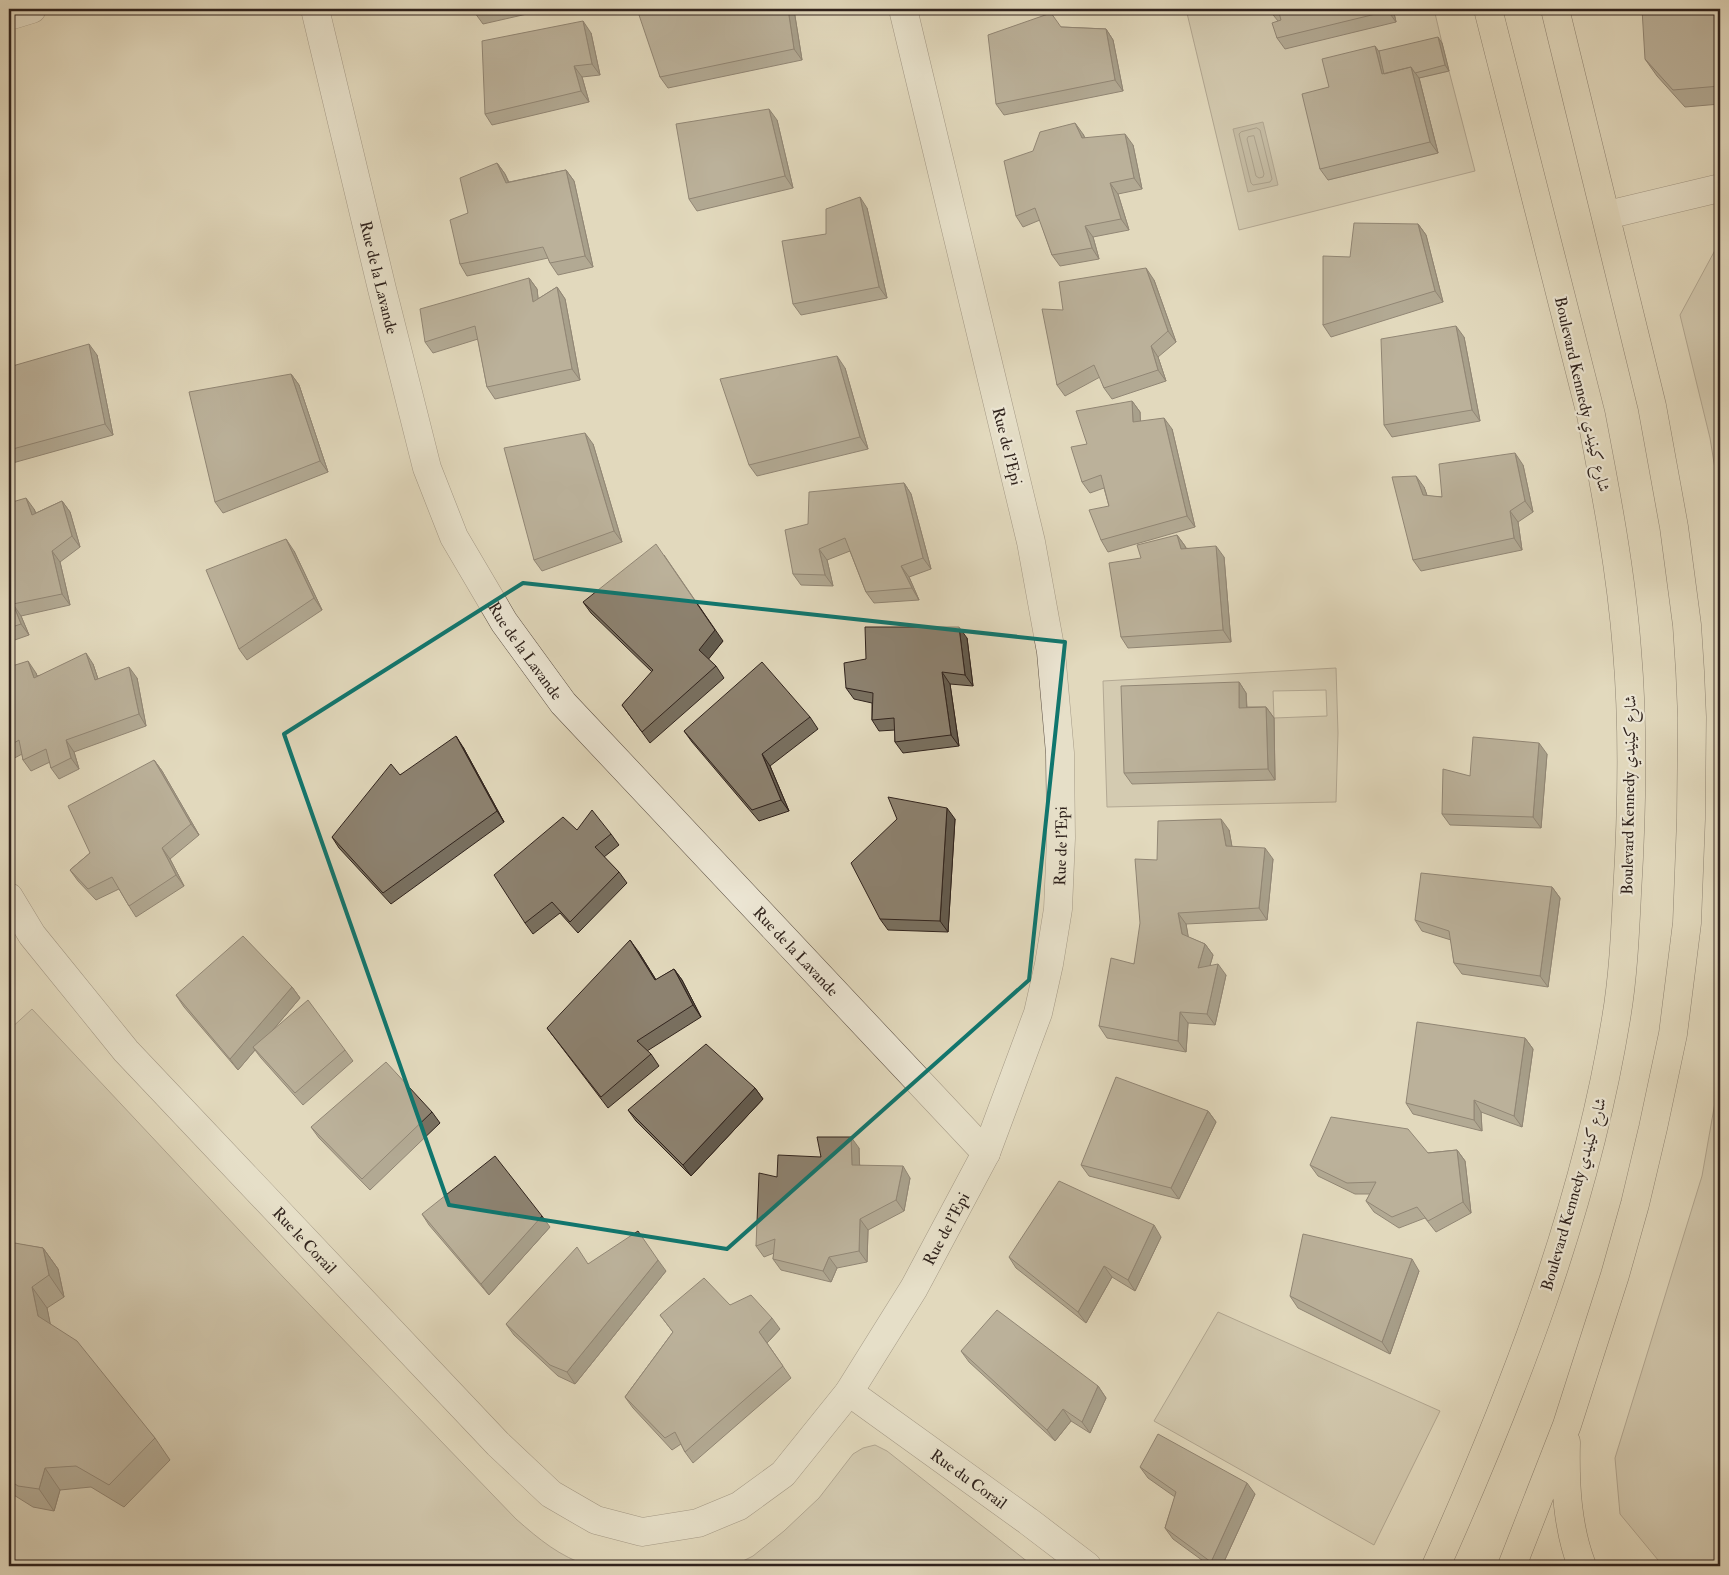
<svg xmlns="http://www.w3.org/2000/svg" width="1729" height="1575" font-family="'IM FELL Double Pica',Amiri,serif">
<style>
.green{fill:#c4baa2;stroke:#7a6e60;fill-rule:evenodd}
.water{fill:#a59b87;stroke:#766b5d}
.lines{fill:none;stroke-linecap:round;stroke-linejoin:round}
.shore{stroke:#6a5f52;stroke-width:1}
.minor-casing{stroke:#5c5045;stroke-width:29}
.major-casing{stroke:#30231d;stroke-width:29}
.minor{stroke:#ece6d4;stroke-width:28}
.major{stroke:#e2d9bd;stroke-width:28}
.wall{fill:#797060;stroke:#30231d}
.shaded-wall{fill:#635b4e;stroke:#30231d}
.building{fill:#8d8270;stroke:#30231d}
.marked{fill:none;stroke:#0f766e;stroke-width:4;stroke-linejoin:round}
.labels{text-anchor:middle;stroke-width:4.5;stroke-linejoin:round;paint-order:stroke}
.street-label{font-size:16px;fill:#30231d;stroke:#ece6d4}
</style>
<rect width="100%" height="100%" fill="#e2d9bd"/>
<filter id="stains"><feTurbulence type="fractalNoise" baseFrequency=".004" numOctaves="4"/><feColorMatrix values="0 0 0 0 .2 0 0 0 0 .09 0 0 0 0 .02 0 0 0 .5 -.17"/></filter>
<radialGradient id="worn" r=".72"><stop offset=".6" stop-color="#630" stop-opacity="0"/><stop offset="1" stop-color="#630" stop-opacity=".3"/></radialGradient>
<!-- green -->
<path class="green" d="M1186 9H1275L1396 22 1393 9H1434L1442 43 1383 57 1328 180 1438 153 1419 78 1449 71 1475 171 1239 230Z
M1720 241V500L1710 438 1680 315Z
M1336 668 1338 733 1336 802 1107 807 1103 681ZM1326 690 1327 716 1274 718 1273 691ZM1246 693 1247 719 1129 697Z
M32 1009 284 1278 516 1519C540 1540 559 1556 589 1566H9V1030Z
M1720 1074V1566H1663L1620 1514 1615 1458 1702 1176Z
M1218 1312 1440 1411 1374 1545 1154 1421Z
M875 1445 887 1451 1033 1566H733L753 1556 784 1531 819 1498 853 1454 863 1448Z"/>
<!-- water -->
<path class="water" d="M1263 122 1278 185 1248 192 1233 129Z"/>
<g class="lines">
<!-- shore -->
<path class="shore" d="M1257 128 1260 130 1272 179 1270 182 1253 185 1251 183 1239 134 1241 132Z
M1254 136 1264 174 1263 177 1259 178 1256 176 1247 139 1248 137Z"/>
<!-- minor casing -->
<g class="minor-casing">
<g id="minor">
<path id="s1" d="M315 9 382 289 427 468 454 537 504 622 563 703 986 1153"/>
<path d="M9 16 32 9"/>
<path d="M1607 215 1720 188"/>
<path id="s2" d="M9 897 32 935 126 1051 498 1444 551 1494 596 1520 642 1532 698 1523 739 1506 783 1474 849 1392 914 1288 986 1153 1038 1013 1049 964 1058 909 1061 838 1060 753 1051 652 1031 542 903 9"/>
<path id="s3" d="M849 1392 1028 1521 1087 1566"/>
</g>
</g>
<!-- major casing -->
<g class="major-casing">
<path id="major" d="M1566 1442C1565 1484 1567 1527 1582 1566
M1436 1566C1514 1391 1585 1209 1616 1019 1623 978 1625 936 1627 894 1632 813 1634 731 1627 650 1621 571 1606 493 1591 415L1488 9
M1512 1566 1567 1425 1615 1275 1635 1204 1653 1128 1673 1034 1687 923 1691 819 1692 717 1690 671 1687 625 1674 527 1652 406 1555 9"/>
</g>
<!-- minor -->
<use href="#minor" class="minor"/>
<!-- major -->
<use href="#major" class="major"/>
</g>
<!-- wall -->
<path class="wall" d="M474 9H549L483 24 475 13Z
M648 9 794 10 802 60 668 88 660 77Z
M1270 9H1393L1396 22 1285 49 1277 38 1278 21 1270 11Z
M1720 9V104L1685 107 1657 76 1645 59Z
M1061 27 1106 29 1113 40 1123 91 1004 115 996 104Z
M591 33 600 75 582 77 589 102 492 125 485 114Z
M1442 43 1449 71 1419 78 1438 153 1328 180 1320 169 1329 87 1379 51Z
M777 120 793 188 697 211 689 199Z
M1083 134 1085 138 1133 145 1142 189 1118 194 1129 230 1093 237 1099 259 1060 266 1052 255 1040 220 1023 227 1016 216Z
M497 163 505 174 509 182 566 170 574 181 593 267 558 275 550 263 548 258 467 276 460 264 468 213Z
M867 208 887 298 801 315 793 304 826 234Z
M1418 224 1426 235 1443 302 1331 337 1323 325 1350 257Z
M529 278 537 289 538 299 557 287 565 299 580 380 495 399 487 387 478 339 433 353 425 342Z
M1154 280 1176 342 1158 357 1166 381 1112 399 1104 388 1100 377 1065 396 1057 385 1063 310Z
M1464 337 1480 421 1392 437 1384 425Z
M97 355 113 435 9 464V367Z
M845 368 868 449 757 476 749 465Z
M291 374 299 385 328 472 223 513 215 502Z
M1132 401 1140 412V421L1172 429 1195 527 1108 552 1101 540 1109 506 1104 488 1090 493 1082 482 1087 444Z
M593 444 622 542 542 571 534 560Z
M1523 465 1533 512 1518 522 1522 550 1421 571 1413 560 1424 487 1427 496 1442 497Z
M904 483 911 494 931 569 909 577 919 600 874 603 866 592 850 551 827 560 833 586 801 585 793 574 808 524Z
M62 501 70 512 80 547 60 562 70 605 21 616 29 635 9 642V503L34 509 36 513Z
M1177 535 1185 546 1186 548 1224 557 1231 642 1128 648 1121 637 1141 558Z
M294 551 322 610 247 660 239 649Z
M583 602 723 641 708 659 716 666 724 678 650 743 622 705 652 672 591 613Z
M967 638 973 686 950 684 959 746 903 753 895 742V730L879 731 872 720V703L854 699 846 688 866 659Z
M93 664 98 679 137 678 146 726 74 752 79 769 59 779 51 768 50 762 31 771 23 760 22 754 9 761V667L36 673 37 676Z
M1239 682 1246 693 1247 707H1266L1274 718 1275 780 1132 784 1124 773Z
M810 717 818 729 770 766 789 811 759 821 692 742 684 731Z
M463 747 504 822 391 904 339 848 332 837 400 775Z
M1547 754 1541 828 1450 825 1442 814 1470 776Z
M154 760 162 771 199 835 170 859 184 886 136 917 129 906 119 889 96 900 78 881 70 870 90 853Z
M955 819 948 932 888 930 880 919Z
M577 830 611 834 619 845 604 857 619 872 627 883 578 933 560 913 533 934 525 923Z
M1229 830 1232 847 1273 859 1267 920 1186 924 1188 937 1205 944 1213 955 1210 965 1226 975 1215 1025 1188 1023 1186 1052 1107 1038 1099 1026 1134 964 1157 860Z
M1552 887 1560 898 1548 987 1462 974 1454 963 1451 940 1422 931 1415 920Z
M638 951 656 980 674 969 682 980 701 1017 647 1051 651 1054 659 1066 608 1108 547 1028Z
M292 987 300 998 272 1031 345 1050 353 1061 303 1105 261 1058 255 1050 238 1070 184 1007 176 995Z
M1525 1038 1533 1049 1522 1127 1481 1112 1482 1131 1413 1114 1406 1103Z
M755 1088 763 1099 691 1176 636 1121 628 1110Z
M1208 1111 1216 1122 1179 1199 1089 1176 1081 1165Z
M432 1112 440 1123 370 1190 319 1138 311 1127Z
M859 1148V1165L910 1178 904 1211 868 1230 867 1262 837 1268 831 1282 781 1270 773 1259 774 1253 764 1257 756 1246 777 1177 821 1157Z
M1457 1150 1465 1161 1471 1213 1436 1232 1425 1218 1399 1228 1374 1212 1366 1201 1370 1194H1355L1318 1176 1310 1165Z
M422 1214 550 1227 489 1295 429 1225Z
M1161 1237 1135 1291 1112 1277 1086 1323 1016 1268 1009 1257Z
M9 1238 10 1243 43 1248 58 1269 64 1297 47 1308 50 1324 155 1438 170 1460 124 1507 91 1487 60 1490 54 1511 33 1507 9 1492Z
M588 1264 666 1271 575 1384 558 1376 514 1335 506 1324Z
M1419 1271 1390 1354 1298 1308 1290 1296Z
M730 1305 780 1329 767 1343 791 1378 693 1463 685 1452 681 1444 672 1450 633 1408 625 1397 673 1332 660 1315Z
M961 1351 1098 1386 1106 1398 1090 1433 1071 1421 1055 1441 969 1362Z
M1140 1467 1255 1494 1222 1566H1210L1173 1539 1165 1528 1175 1497 1148 1478Z"/>
<!-- shaded-wall -->
<path class="shaded-wall" d="M788 9H793L794 10 802 60 794 49Z
M1388 9H1393L1396 22 1388 11Z
M583 21 591 33 600 75 592 64Z
M1106 29 1113 40 1123 91 1115 80Z
M1438 37 1442 43 1449 71 1445 65Z
M1375 46 1383 57 1386 80 1382 74Z
M574 66 582 77 589 102 581 91Z
M1411 67 1419 78 1438 153 1430 142Z
M769 109 777 120 793 188 785 176Z
M1075 123 1083 134 1090 149 1082 138Z
M1125 134 1133 145 1142 189 1134 178Z
M497 163 505 174 513 194 506 183Z
M566 170 574 181 593 267 585 256Z
M1110 183 1118 194 1129 230 1121 219Z
M860 197 867 208 887 298 879 287Z
M1418 224 1426 235 1443 302 1435 291Z
M1085 226 1093 237 1099 259 1092 248Z
M1146 268 1154 280 1176 342 1168 331Z
M529 278 537 289 540 314 533 302Z
M557 287 565 299 580 380 572 369Z
M1456 326 1464 337 1480 421 1472 410Z
M89 344 97 355 113 435 105 424Z
M1151 346 1158 357 1166 381 1158 370Z
M837 356 845 368 868 449 860 437Z
M291 374 299 385 328 472 320 461Z
M1132 401 1140 412 1141 433 1133 422Z
M1164 418 1172 429 1195 527 1187 516Z
M585 433 593 444 622 542 614 531Z
M1515 453 1523 465 1533 512 1525 501Z
M1416 476 1424 487 1431 506 1423 495Z
M904 483 911 494 931 569 923 558Z
M26 498 34 509 40 526 32 515Z
M62 501 70 512 80 547 72 536Z
M1510 511 1518 522 1522 550 1514 538Z
M1177 535 1185 546 1188 560 1181 549Z
M286 539 294 551 322 610 314 598Z
M1216 546 1224 557 1231 642 1223 630Z
M819 549 827 560 833 586 825 575Z
M52 551 60 562 70 605 62 594Z
M664 555 723 641 707 661 699 650Z
M901 566 909 577 919 600 912 588Z
M13 604 21 616 29 635 21 624Z
M959 627 967 638 973 686 965 675Z
M86 653 93 664 102 691 95 680Z
M28 661 36 673 42 689 34 678Z
M129 667 137 678 146 726 139 714Z
M942 672 950 684 959 746 951 735Z
M1239 682 1246 693 1247 719 1239 708Z
M1266 707 1274 718 1275 780 1268 769Z
M456 736 463 747 504 822 497 811Z
M66 740 74 752 79 769 71 758Z
M1539 743 1547 754 1541 828 1533 817Z
M762 754 770 766 789 811 781 800Z
M154 760 162 771 199 835 191 824Z
M947 808 955 819 948 932 940 921Z
M1221 819 1229 830 1234 858 1226 846Z
M162 848 170 859 184 886 176 875Z
M1265 848 1273 859 1267 920 1259 908Z
M1552 887 1560 898 1548 987 1540 976Z
M1178 913 1186 924 1190 946 1182 934Z
M630 940 638 951 663 991 655 980Z
M1205 944 1213 955 1206 979 1198 968Z
M1218 964 1226 975 1215 1025 1207 1014Z
M674 969 682 980 701 1017 693 1005Z
M292 987 300 998 256 1050 253 1047 255 1050 238 1070 230 1059Z
M1180 1012 1188 1023 1186 1052 1178 1041Z
M1525 1038 1533 1049 1522 1127 1514 1116Z
M755 1088 763 1099 691 1176 683 1165Z
M1474 1100 1481 1112 1482 1131 1474 1120Z
M1208 1111 1216 1122 1179 1199 1171 1188Z
M851 1137 859 1148 860 1176 852 1165Z
M1457 1150 1465 1161 1471 1213 1463 1202Z
M903 1166 910 1178 904 1211 896 1200Z
M542 1216 550 1227 489 1295 481 1284Z
M860 1219 868 1230 867 1262 859 1251Z
M1154 1225 1161 1237 1135 1291 1128 1280Z
M43 1248 58 1269 64 1297 49 1275Z
M829 1257 837 1268 831 1282 823 1271Z
M1412 1259 1419 1271 1390 1354 1382 1342Z
M658 1260 666 1271 575 1384 567 1372Z
M1104 1266 1112 1277 1086 1323 1078 1312Z
M32 1287 47 1308 53 1337 38 1316Z
M772 1318 780 1329 767 1343 759 1332Z
M1098 1386 1106 1398 1090 1433 1082 1422Z
M1063 1409 1071 1421 1055 1441 1047 1430Z
M45 1468 60 1490 54 1511 39 1489Z
M1247 1483 1255 1494 1222 1566H1214L1211 1562Z"/>
<!-- building -->
<path class="building" d="M474 9H492L475 13Z
M648 9H699V10L706 9H788L794 49 660 77 638 12Z
M1270 9H1388V11L1277 38 1272 23 1281 20 1278 9 1270 11Z
M1642 9H1720V86L1673 90 1645 59Z
M1051 13 1061 27 1106 29 1115 80 996 104 988 35Z
M583 21 592 64 574 66 581 91 485 114 482 41Z
M1438 37 1445 65 1415 73 1411 67 1384 74 1379 51Z
M1375 46 1382 74 1411 67 1430 142 1320 169 1302 94 1329 87 1322 59Z
M769 109 785 176 689 199 676 124Z
M1075 123 1082 138 1125 134 1134 178 1110 183 1121 219 1085 226 1092 248 1052 255 1035 208 1016 216 1004 161 1033 151 1040 132Z
M497 163 506 183 566 170 585 256 550 263 543 247 460 264 450 220 468 213 460 178Z
M860 197 879 287 793 304 782 241 826 234V209Z
M1354 223 1418 224 1435 291 1323 325V256L1350 257Z
M1146 268 1168 331 1151 346 1158 370 1104 388 1094 365 1057 385 1042 309 1063 310 1059 282Z
M529 278 533 302 557 287 572 369 487 387 475 326 425 342 420 309Z
M1456 326 1472 410 1384 425 1381 339Z
M89 344 105 424 9 450V367Z
M837 356 860 437 749 465 720 379Z
M291 374 320 461 215 502 189 392Z
M1132 401 1133 422 1164 418 1187 516 1101 540 1089 510 1109 506 1101 475 1082 482 1071 447 1087 444 1076 411Z
M585 433 614 531 534 560 504 448Z
M1515 453 1525 501 1510 511 1514 538 1413 560 1392 477 1416 476 1423 495 1442 497 1439 464Z
M904 483 923 558 901 566 912 588 866 592 845 538 819 549 825 575 793 574 785 530 808 524 809 492Z
M26 498 32 515 62 501 72 536 52 551 62 594 13 604 21 624 9 628V503Z
M1177 535 1181 549 1216 546 1223 630 1121 637 1109 563 1141 558 1137 545Z
M286 539 314 598 239 649 206 570Z
M656 544 715 630 699 650 716 666 642 732 622 705 653 670 583 602Z
M865 627H959L965 675 942 672 951 735 895 742 894 718 872 720 873 693 846 688 844 663 866 659Z
M86 653 95 680 129 667 139 714 66 740 71 758 51 768 46 749 23 760 19 740 9 746V667L28 661 34 678Z
M762 662 810 717 762 754 781 800 752 810 684 731Z
M1239 682V708L1266 707 1268 769 1124 773 1121 686Z
M456 736 497 811 383 893 332 837 391 764 400 775Z
M1473 737 1539 743 1533 817 1442 814 1443 769 1470 776Z
M154 760 191 824 162 848 176 875 129 906 112 877 88 889 70 870 90 853 68 806Z
M888 797 947 808 940 921 880 919 851 863 897 819Z
M592 810 611 834 595 847 619 872 570 922 552 902 525 923 494 875 563 817 577 830Z
M1221 819 1226 846 1265 848 1259 908 1178 913 1182 934 1205 944 1198 968 1218 964 1207 1014 1180 1012 1178 1041 1099 1026 1111 958 1134 964 1140 923 1135 859 1157 860 1158 821Z
M1421 873 1552 887 1540 976 1454 963 1449 931 1415 920Z
M243 936 292 987 230 1059 176 995Z
M630 940 655 980 674 969 693 1005 637 1041 651 1054 601 1097 547 1028Z
M308 1000 345 1050 295 1093 253 1047Z
M1417 1022 1525 1038 1514 1116 1474 1100V1120L1406 1103Z
M706 1044 755 1088 683 1165 628 1110Z
M386 1062 432 1112 362 1179 311 1127Z
M1116 1077 1208 1111 1171 1188 1081 1165Z
M1331 1117 1408 1129 1428 1153 1457 1150 1463 1202 1428 1221 1417 1207 1392 1217 1366 1201 1376 1182 1347 1183 1310 1165Z
M817 1137H851L852 1165 903 1166 896 1200 860 1219 859 1251 829 1257 823 1271 773 1259 775 1239 756 1246 759 1173 777 1177 778 1155 821 1157Z
M495 1156 542 1216 481 1284 422 1214Z
M1059 1181 1154 1225 1128 1280 1104 1266 1078 1312 1009 1257Z
M638 1231 658 1260 567 1372 550 1365 506 1324 577 1247 588 1264Z
M1303 1234 1412 1259 1382 1342 1290 1296Z
M9 1242 43 1248 49 1275 32 1287 38 1316 77 1341 155 1438 109 1485 76 1466 45 1468 39 1489 18 1486 9 1480Z
M704 1278 730 1305 751 1295 772 1318 759 1332 783 1366 685 1452 675 1432 665 1438 625 1397 673 1332 660 1315Z
M997 1310 1098 1386 1082 1422 1063 1409 1047 1430 961 1351Z
M1158 1434 1247 1483 1211 1562 1165 1528 1176 1492 1140 1467Z"/>
<!-- marked area -->
<path d="M0 0H1729V1575H0ZM523 583 1065 642 1029 980 727 1249 449 1205 284 734Z" fill="#e2d9bd" fill-opacity=".55" fill-rule="evenodd"/>
<path class="marked" d="M523 583 1065 642 1029 980 727 1249 449 1205 284 734Z"/>
<g class="labels">
<!-- street labels -->
<g class="street-label">
<text dy="6" stroke="none"><textPath href="#s1" startOffset="276">Rue de la Lavande</textPath></text>
<text transform="translate(1583 394) rotate(77)" y="6">Boulevard Kennedy شارع كينيدي</text>
<text transform="translate(1008 446) rotate(76)" y="6">Rue de l'Epi</text>
<text dy="6" stroke="none"><textPath href="#s1" startOffset="681">Rue de la Lavande</textPath></text>
<text transform="translate(1628 795) rotate(-89)" y="6">Boulevard Kennedy شارع كينيدي</text>
<text dy="6" stroke="none"><textPath href="#s2" startOffset="1762">Rue de l'Epi</textPath></text>
<text dy="6" stroke="none"><textPath href="#s1" startOffset="1086">Rue de la Lavande</textPath></text>
<text transform="translate(1573 1194) rotate(-74)" y="6">Boulevard Kennedy شارع كينيدي</text>
<text dy="6" stroke="none"><textPath href="#s2" startOffset="1358">Rue de l'Epi</textPath></text>
<text dy="6" stroke="none"><textPath href="#s2" startOffset="454">Rue le Corail</textPath></text>
<text dy="6" stroke="none"><textPath href="#s3" startOffset="148">Rue du Corail</textPath></text>
</g>
</g>
<!-- margin -->
<rect width="1729" height="1575" fill="none" stroke="#e2d9bd" stroke-width="30"/>
<rect x="10" y="10" width="1709" height="1555" fill="none" stroke="#30231d" stroke-width="2.5"/>
<rect x="15" y="15" width="1699" height="1545" fill="none" stroke="#30231d"/>
<rect width="100%" height="100%" filter="url(#stains)"/>
<rect width="100%" height="100%" fill="url(#worn)"/>
</svg>
